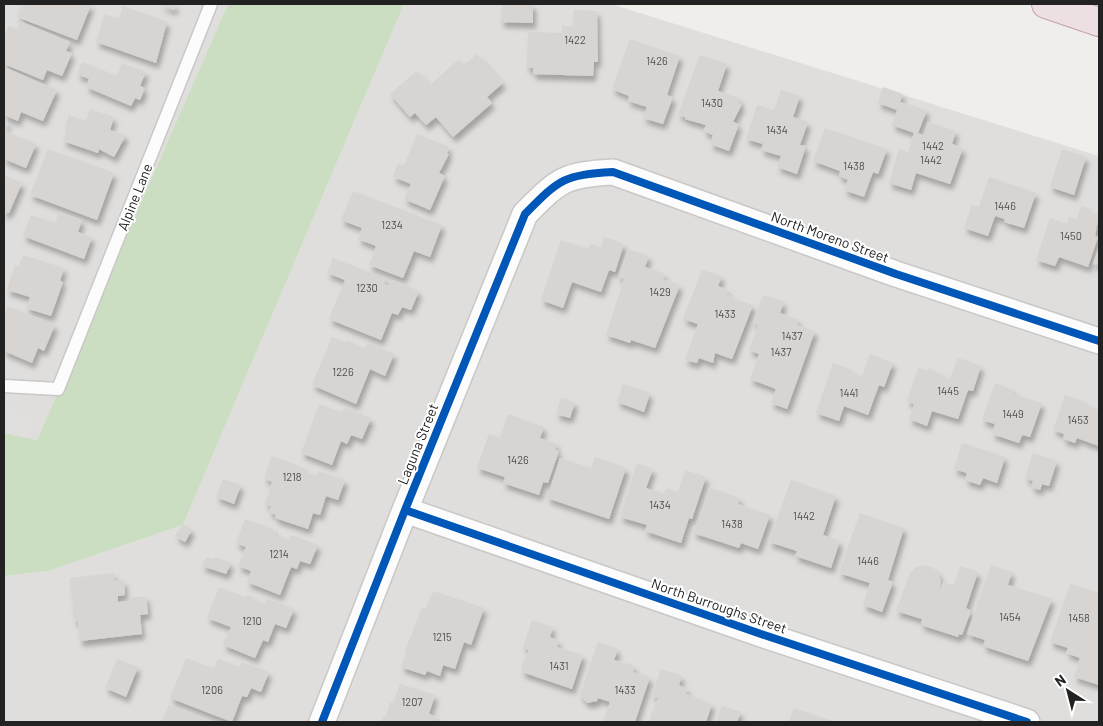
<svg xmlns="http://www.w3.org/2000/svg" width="1103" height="726" font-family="Barlow,sans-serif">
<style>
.residential{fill:#dfdedc}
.forest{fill:#cbdec1}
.parking{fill:#e0dfde}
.building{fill:#d7d4d2;filter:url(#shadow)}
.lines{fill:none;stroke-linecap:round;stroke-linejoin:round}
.lane-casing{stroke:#c9c8c7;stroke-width:15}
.street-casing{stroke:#c9c8c7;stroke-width:28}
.highway-casing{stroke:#c5a2ac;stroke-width:30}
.lane{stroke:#fdfcfc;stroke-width:12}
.street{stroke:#fdfcfc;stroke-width:25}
.highway{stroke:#ece0e2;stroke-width:28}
.cycleway-casing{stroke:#fff;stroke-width:11}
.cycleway{stroke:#0057b8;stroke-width:8}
.labels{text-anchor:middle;stroke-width:4;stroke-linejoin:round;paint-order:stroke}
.number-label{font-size:11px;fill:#4f4e4e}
.street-label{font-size:14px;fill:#222;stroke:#fff}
</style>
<defs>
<filter id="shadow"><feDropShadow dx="3" dy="5.5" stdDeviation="2.5" flood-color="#0004"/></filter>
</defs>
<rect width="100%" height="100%" fill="#f0eeeb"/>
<!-- residential -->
<path class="residential" d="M4 4H228L37 440 4 433Z
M404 4H611L1099 156V722H4V576L48 571 183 525Z"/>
<!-- forest -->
<path class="forest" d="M228 4H404L183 525 48 571 4 576V433L37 440Z"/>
<!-- parking -->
<path class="parking" d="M4 411 35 417 26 438 4 433Z"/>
<!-- building -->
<path class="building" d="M19 4H87L91 5 77 40 17 17 21 6H18Z
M158 4H176L174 10Z
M502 4H533V23L501 22Z
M123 6 167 22 156 63 96 42 105 14 119 19Z
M574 10 597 11 598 62H594L593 76 533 74V68H527L528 32 562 33V26L573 27Z
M20 21 70 42 66 51 72 53 62 76 47 70 43 80 4 64V37L9 26 17 29Z
M630 39 680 56 667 95 673 97 663 124 643 118 647 107 628 101 629 96 612 89Z
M477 54 503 83 487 97 492 103 453 137 436 117 426 125 415 113 410 117 390 94 417 71 430 85 459 59 464 65Z
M700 55 727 64 718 91 741 99 739 103 742 104 733 122 739 124 729 151 710 144 713 135 703 131 706 125 685 119V117L678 115Z
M82 62 117 76 122 63 146 72 140 86 145 88 140 100 135 98 131 106 86 87 89 79 77 74Z
M4 67 57 90 43 121 21 112 18 121 4 115Z
M883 87 903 94 900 102 927 110 918 133 924 135 928 122 956 131 952 144 963 148 950 184 916 173 911 190 889 183 899 149 908 152 914 133 892 125 897 110 878 103Z
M781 90 800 96 793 117 808 122 800 145 806 146 797 174 777 167 781 156 761 150 763 144 746 139 757 105 774 110Z
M90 109 114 117 110 130 126 135 114 157 99 149 98 153 63 141 68 127 65 126 69 115 86 121Z
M4 120 8 122 4 131 36 144 26 168 4 159Z
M825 128 887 149 878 174 873 172 864 197 844 190 848 180 839 176 840 171 813 161Z
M417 134 449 147 447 154H449L439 173 445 176 430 210 404 199 411 184 393 177 398 163 404 166Z
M48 149 114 173 97 220 30 195Z
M1062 149 1086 157 1074 195 1050 187Z
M4 175 22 183 9 213 6 212 4 216Z
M989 177 1036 193 1024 228 1004 222 1005 219 995 216 988 236 964 228 972 205 979 207Z
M353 191 442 225 430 257 414 251 403 278 369 265 376 246 358 239 362 228 341 220Z
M1081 206 1089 208 1088 211 1099 215 1095 236 1098 237 1088 267 1059 257 1055 266 1036 260 1050 218 1067 224 1069 217 1077 219Z
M59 212 82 220 78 232 92 237 84 259 23 236 31 215 55 223Z
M604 237 624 244 615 272 609 270 601 292 572 282 563 308 541 300 561 240 588 249 591 244 601 247Z
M1099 247V265L1093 264Z
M628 249 649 256 645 267 665 274 663 279 680 285 655 348 631 340 630 343 606 335 624 279 618 277Z
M23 255 64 268 60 281 63 282 51 316 26 308 30 297 7 290 15 265 19 267Z
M333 258 386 279 384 284 390 286 392 280 419 291 411 310 402 307 398 315 392 313 381 340 329 319 345 280 327 273Z
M702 270 722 276 718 286 728 290 726 295 728 294 734 299 753 305 732 359 715 353 713 363 699 358 697 363 685 360 698 324 683 319Z
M763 295 784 302 780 313 799 320 797 325 815 331 787 409 771 403 776 389 750 379 759 354 749 350 758 325 753 323Z
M7 306 55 325 44 351 38 348 32 363 4 351V316Z
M332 337 346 343 347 340 365 349 367 343 394 354 385 376 370 369 356 404 312 385Z
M870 354 893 363 884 387 879 385 868 415 844 406 839 421 816 413 833 363 852 370 851 372 862 376Z
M958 358 981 366 973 391 968 390 958 419 932 411 927 426 909 419 914 404 907 401 918 368 927 371 928 368 950 379Z
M995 383 1014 390 1013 394 1042 403 1030 437 1022 435 1019 443 992 434 995 424 982 420Z
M623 384 650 393 644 412 617 402Z
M1065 395 1084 401 1083 404 1099 410V446L1077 438 1075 443 1063 439 1064 434 1053 430Z
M561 398 575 402 570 418 556 414Z
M319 404 342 413 344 408 371 418 362 439 351 435 347 444 341 441 332 465 301 453Z
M508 414 544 427 540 438 557 444 555 450 559 451 548 483 543 482 539 495 503 483 505 477 477 468 489 434 500 438Z
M962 443 1005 457 997 483 983 478 980 485 965 480 967 473 954 469Z
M1033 453 1057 461 1049 486 1042 484 1040 490 1031 487 1033 481 1025 478Z
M272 456 299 466 305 469 304 471 316 476 318 471 345 480 338 500 326 496 320 515 313 513 308 529 275 518 276 515 269 512 271 506 265 504 272 482 264 478Z
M595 457 626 468 609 519 547 498 560 458 591 468Z
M637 463 653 469 646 488 664 494 666 488 678 492 685 470 706 477 692 519 689 518 681 543 645 531 647 525 620 517Z
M223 479 241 485 234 504 216 497Z
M791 480 836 496 823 535 840 541 831 568 795 556 797 551 769 542Z
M710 488 740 498 738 504 770 515 758 549 741 543 739 548 693 533Z
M860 513 904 528 888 580 893 582 882 612 863 605 870 583 839 573Z
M245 519 273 529 276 535 289 540 291 535 318 545 310 564 300 561 297 569 291 567 280 595 247 582 251 571 238 566 246 547 236 543Z
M183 524 192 530 185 542 175 536Z
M206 557 213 559 215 557 231 563 226 574 202 566Z
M925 565 933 568 939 574 941 583 939 591 943 582 954 585 960 566 978 572 966 608 971 611 962 635 959 634 958 637 921 625 922 619 896 611 910 573 916 567Z
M991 565 1012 572 1008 585 1052 599 1028 661 983 646 985 640 967 634Z
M114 573 115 581 124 580 125 595 118 596V602L129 601V598L146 596 148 614 140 615 142 634 80 641 78 621 75 622 70 578Z
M1070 584 1099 593V685L1074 677 1080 658 1066 653 1068 648 1050 642Z
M219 587 246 597 247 595 253 597 252 599 265 604 267 598 294 609 286 628 275 624 268 642 263 640 255 658 223 645 231 627 207 618Z
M433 591 484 608 471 645 464 642 455 669 443 665 440 676 427 671 425 675 401 667 407 652 405 651 422 607 426 608Z
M532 620 553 627 550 637 559 641 557 647 583 655 572 689 522 672 523 669 521 668 529 650 523 647Z
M598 642 618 649 614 660 635 666 633 672 650 677 635 722H603L610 702 598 698 597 701 587 703 580 695Z
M186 658 214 669 218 659 240 667 242 662 269 672 261 692 251 688 247 697 242 696 232 722 170 698Z
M117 659 138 667 126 697 105 688Z
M661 669 682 676 679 685 688 689 686 694 712 704 706 722 650 721 651 717H650L658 698 652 696Z
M400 684 435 695 429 714 437 717 435 722H381L383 716 386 717 390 703 394 701Z
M169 705 212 722H161Z
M722 706 741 712 737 722H716Z
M794 708 829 720 828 722H789Z"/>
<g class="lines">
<!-- lane casing -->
<g class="lane-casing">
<path id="lane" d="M4 386 58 389 211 4"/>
</g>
<!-- street casing -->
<g class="street-casing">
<path id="street" d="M405 510 761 634 1027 722
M322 722 405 510 525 214C560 179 563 175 613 172L896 274 1099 341"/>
</g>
<!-- highway casing -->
<g class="highway-casing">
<path id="highway" d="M1046 4 1099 22"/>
</g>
<!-- lane -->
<use href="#lane" class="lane"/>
<!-- street -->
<use href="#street" class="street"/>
<!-- highway -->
<use href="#highway" class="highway"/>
<!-- cycleway casing -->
<g class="cycleway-casing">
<path id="cycleway" d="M405 510 761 634 1027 722
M322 722 405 510 525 214C560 179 563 175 613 172L896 274 1099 341"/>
</g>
<!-- cycleway -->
<use href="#cycleway" class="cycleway"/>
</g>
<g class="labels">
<!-- number labels -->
<g class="number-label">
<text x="575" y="44">1422</text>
<text x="657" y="65">1426</text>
<text x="712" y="107">1430</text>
<text x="777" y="134">1434</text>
<text x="933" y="150">1442</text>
<text x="931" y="164">1442</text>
<text x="854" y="170">1438</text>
<text x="1005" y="210">1446</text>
<text x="392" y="229">1234</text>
<text x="1071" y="240">1450</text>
<text x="367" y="292">1230</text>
<text x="660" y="296">1429</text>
<text x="725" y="318">1433</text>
<text x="792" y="340">1437</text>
<text x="781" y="356">1437</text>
<text x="343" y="376">1226</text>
<text x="948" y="395">1445</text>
<text x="849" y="397">1441</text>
<text x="1013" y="418">1449</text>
<text x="1078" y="424">1453</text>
<text x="518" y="464">1426</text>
<text x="292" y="481">1218</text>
<text x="660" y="509">1434</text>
<text x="804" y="520">1442</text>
<text x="732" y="528">1438</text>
<text x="279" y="558">1214</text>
<text x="868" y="565">1446</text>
<text x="1010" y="621">1454</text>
<text x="1079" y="622">1458</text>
<text x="252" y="625">1210</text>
<text x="442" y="641">1215</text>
<text x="559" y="670">1431</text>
<text x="212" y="694">1206</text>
<text x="625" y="694">1433</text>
<text x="412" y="706">1207</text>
</g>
<!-- street labels -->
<g class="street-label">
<text transform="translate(135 197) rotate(-68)" y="5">Alpine Lane</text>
<text transform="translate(830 237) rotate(20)" y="5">North Moreno Street</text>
<text transform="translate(418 444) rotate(-68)" y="5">Laguna Street</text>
<text transform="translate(719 606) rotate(19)" y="5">North Burroughs Street</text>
</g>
</g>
<!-- border -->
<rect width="1103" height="726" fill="none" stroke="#222222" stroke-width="10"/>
<!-- north arrow -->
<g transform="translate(1068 691) rotate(324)" stroke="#ffffff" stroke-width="4" paint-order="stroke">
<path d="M0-4L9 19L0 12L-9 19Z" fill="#222222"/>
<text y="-8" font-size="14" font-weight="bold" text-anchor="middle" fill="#222222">N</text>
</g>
</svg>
